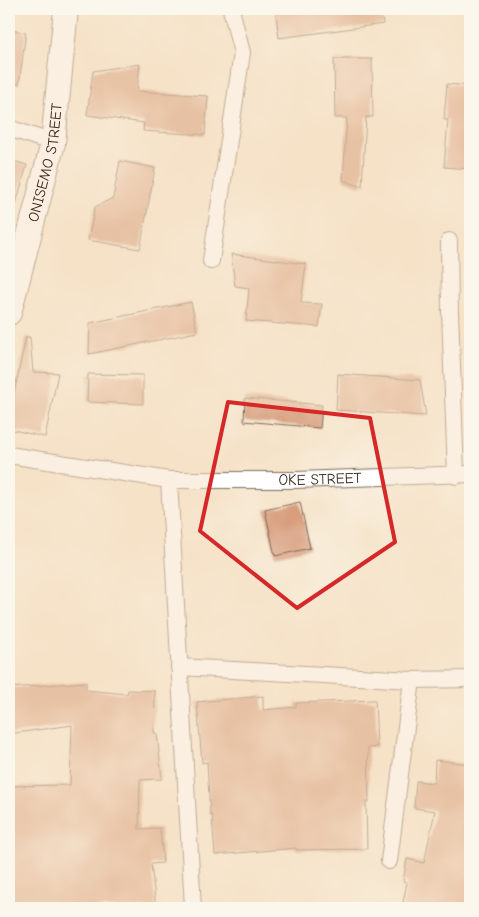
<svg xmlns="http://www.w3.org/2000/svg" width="479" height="917" font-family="'Comic Neue',sans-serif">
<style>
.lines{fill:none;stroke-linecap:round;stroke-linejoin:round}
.stream{stroke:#6ab2e1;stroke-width:6}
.building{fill:#d69a78}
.street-casing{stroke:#7c6a59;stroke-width:18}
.secondary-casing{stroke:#7c6a59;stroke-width:26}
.street{stroke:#fff;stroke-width:16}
.secondary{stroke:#fff;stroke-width:24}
.marked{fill:none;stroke:#d62828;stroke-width:4;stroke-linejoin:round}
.labels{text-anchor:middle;stroke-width:4;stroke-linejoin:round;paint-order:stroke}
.street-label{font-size:15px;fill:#3b2a1e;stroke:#fbf7ec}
</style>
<rect width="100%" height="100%" fill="#fbf7ec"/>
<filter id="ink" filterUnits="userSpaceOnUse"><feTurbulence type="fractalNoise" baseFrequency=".02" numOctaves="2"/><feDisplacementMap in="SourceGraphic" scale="10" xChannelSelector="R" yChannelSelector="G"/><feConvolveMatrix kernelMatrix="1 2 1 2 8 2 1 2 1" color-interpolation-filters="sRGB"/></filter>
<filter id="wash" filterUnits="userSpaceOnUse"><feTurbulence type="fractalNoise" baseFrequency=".0096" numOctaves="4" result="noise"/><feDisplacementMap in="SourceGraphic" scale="20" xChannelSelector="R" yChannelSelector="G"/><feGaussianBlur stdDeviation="1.12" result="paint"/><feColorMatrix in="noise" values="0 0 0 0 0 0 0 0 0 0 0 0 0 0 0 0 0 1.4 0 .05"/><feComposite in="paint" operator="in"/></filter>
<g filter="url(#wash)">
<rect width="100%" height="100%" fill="#f5e2c7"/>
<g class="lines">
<!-- stream -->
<path class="stream" d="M337 908 339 905 349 908"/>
</g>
<g id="blocks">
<!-- building -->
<path class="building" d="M275 9H381L383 24 279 38Z
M9 30 26 32 19 84H9Z
M334 59H372L373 117H366L362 187 343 180 347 118H335Z
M140 64 137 91 208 96 205 135 143 131 144 123 87 115 93 71Z
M447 84 470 86V169L444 167 448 120H444Z
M9 160 27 165 14 211 9 210Z
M120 161 155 168 140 249 88 240 95 207 113 198Z
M231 254 306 264 301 303 322 304 319 327 246 321 249 288 235 286Z
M191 302 197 332 89 354 90 323Z
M26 337H30L33 372 58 373 45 437 9 429V417Z
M88 374 143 375V404L87 402Z
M338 374 420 380 426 416 336 410Z
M245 398 322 405 320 428 244 421Z
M300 502 310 548 275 556 265 510Z
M86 682V690L127 694 128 690 155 691 154 733H157L162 779 140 780 139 829 160 828 163 863 151 864 156 908H9V786L70 785 72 725 9 734V688Z
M263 696V710L296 707V703L375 700 377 747 368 748 369 802H366L367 849 296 850V848L215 855 212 815H210L207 762 202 763 197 702Z
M435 760 470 764V908H402L407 882 403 881 407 859 424 863 435 811 414 808 416 781 434 783Z"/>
</g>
</g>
<g filter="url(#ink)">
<use href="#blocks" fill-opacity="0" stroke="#7c6a59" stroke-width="1"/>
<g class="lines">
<!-- street casing -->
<g class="street-casing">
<g id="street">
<path d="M9 128 53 143"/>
<path d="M449 241 450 311 456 476"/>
<path d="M211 261 242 53 231 9"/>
<path d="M9 455 169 480 193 908"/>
<path id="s1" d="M169 480H296L470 474"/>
<path d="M179 667 412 680 470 679"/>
<path d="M389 861 412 680"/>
</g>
</g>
<!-- secondary casing -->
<g class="secondary-casing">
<g id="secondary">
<path id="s2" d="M9 313 53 143 66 9"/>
</g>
</g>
<!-- street -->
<use href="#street" class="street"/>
<!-- secondary -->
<use href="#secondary" class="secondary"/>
</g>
</g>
<!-- marked area -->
<path d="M0 0H479V917H0ZM228 402 370 418 395 542 297 608 200 531Z" fill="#f5e2c7" fill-opacity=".55" fill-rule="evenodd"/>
<path class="marked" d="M228 402 370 418 395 542 297 608 200 531Z"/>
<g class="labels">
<!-- street labels -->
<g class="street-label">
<text dy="5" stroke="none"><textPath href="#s2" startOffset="155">ONISEMO STREET</textPath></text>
<text dy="5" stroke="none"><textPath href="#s1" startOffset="151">OKE STREET</textPath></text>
</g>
</g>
<!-- margin -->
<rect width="479" height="917" fill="none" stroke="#fbf7ec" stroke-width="30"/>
</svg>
